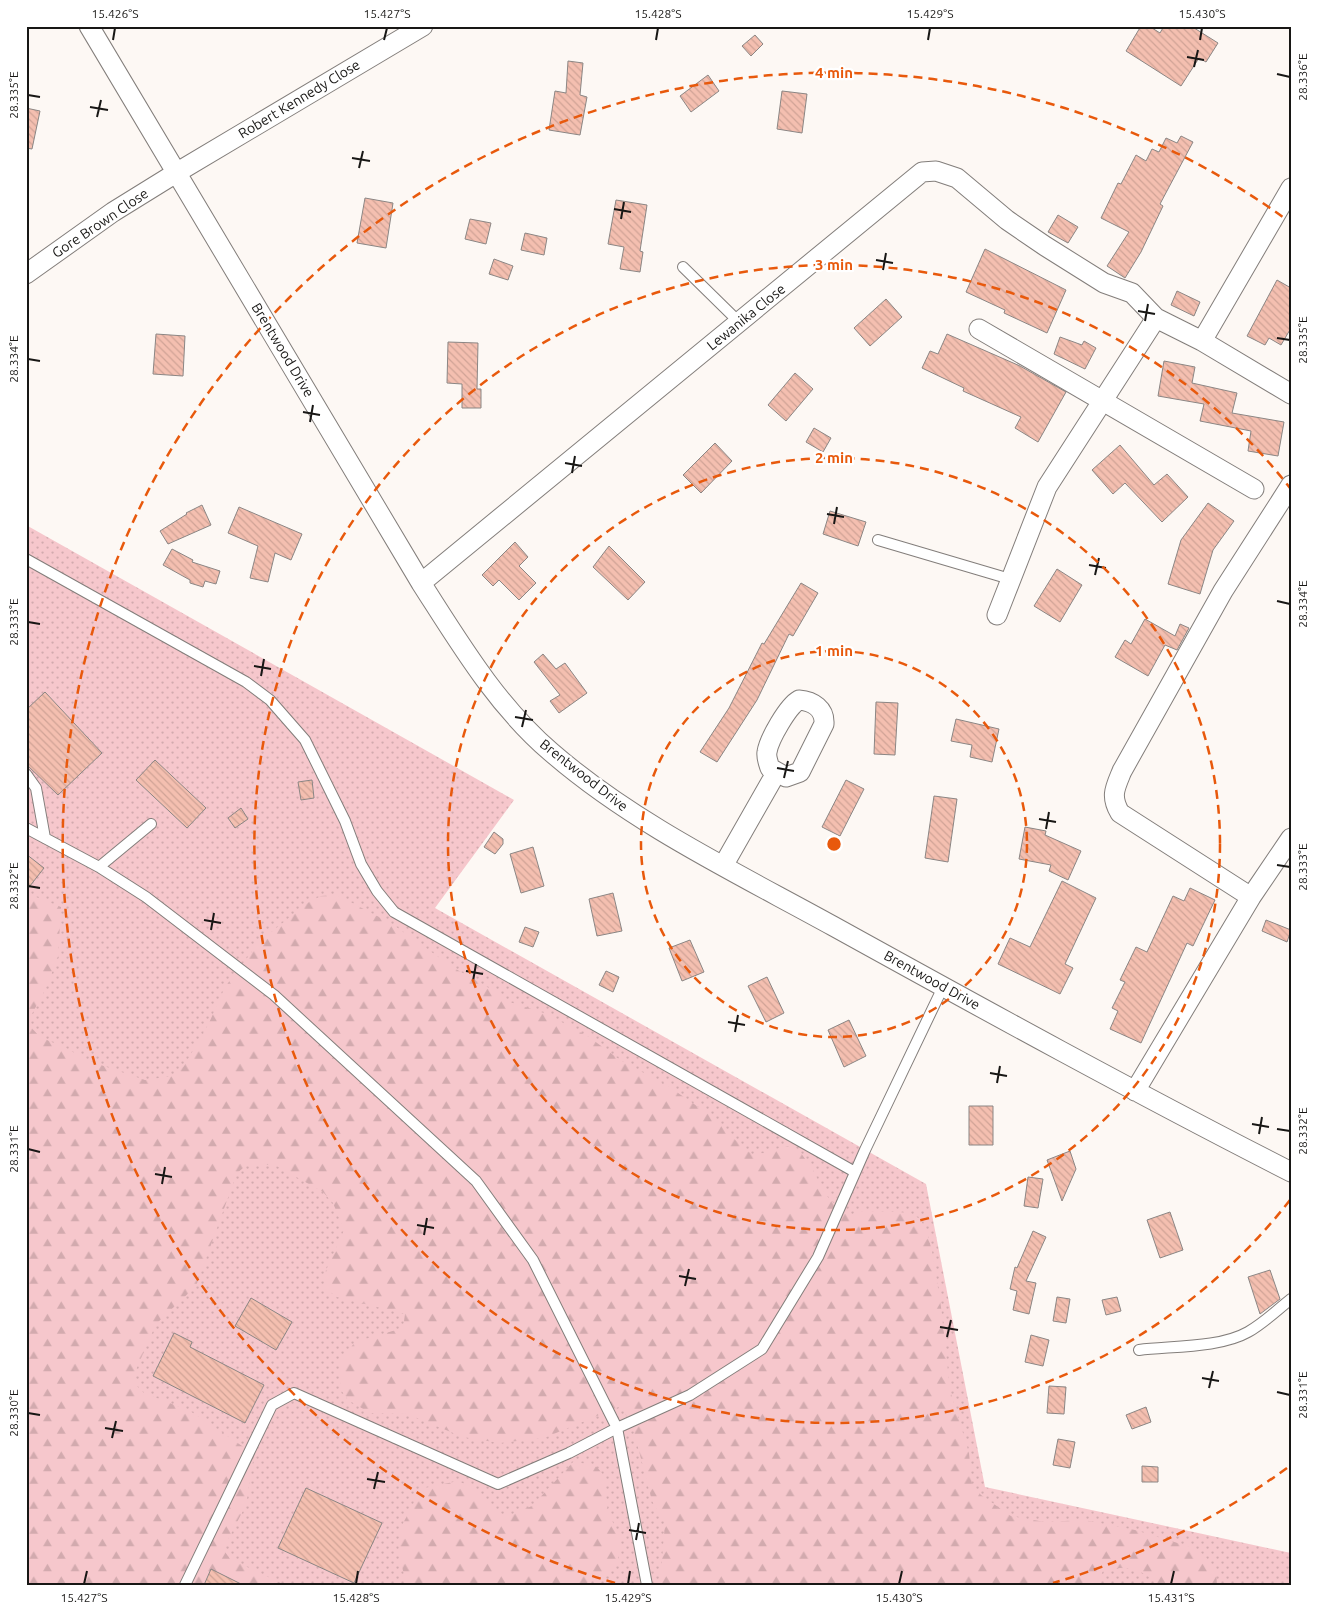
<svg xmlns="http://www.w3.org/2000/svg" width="1317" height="1611" font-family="Ubuntu,sans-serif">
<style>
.grass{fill:url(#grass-dots)}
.forest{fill:url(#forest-firs)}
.building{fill:url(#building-back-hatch);stroke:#8b8684}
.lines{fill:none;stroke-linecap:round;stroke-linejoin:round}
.lane-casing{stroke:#837e7b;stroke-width:12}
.street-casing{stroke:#837e7b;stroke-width:21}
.lane{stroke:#fff;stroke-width:10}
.street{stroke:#fff;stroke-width:19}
.ticks{fill:none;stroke:#181715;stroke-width:2}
.ring{fill:none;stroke:#e8590c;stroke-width:2.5;stroke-dasharray:9 6}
.labels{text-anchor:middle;stroke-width:4.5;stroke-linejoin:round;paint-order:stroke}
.street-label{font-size:14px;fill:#181715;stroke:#fff}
.centre{fill:#e8590c;stroke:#fff;stroke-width:2.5}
.ring-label{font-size:15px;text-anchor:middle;font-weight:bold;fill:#e8590c;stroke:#fff;stroke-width:4.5;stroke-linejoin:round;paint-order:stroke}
.neatline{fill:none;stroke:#181715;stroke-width:2}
.ticks-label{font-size:12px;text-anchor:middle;fill:#181715}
</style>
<defs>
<pattern id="grass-dots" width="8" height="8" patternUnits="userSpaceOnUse" patternTransform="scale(1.25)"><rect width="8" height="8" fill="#f6c7cc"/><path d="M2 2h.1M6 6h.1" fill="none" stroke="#d2aaae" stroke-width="1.8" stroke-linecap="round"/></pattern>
<pattern id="forest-firs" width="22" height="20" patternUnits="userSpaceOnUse" patternTransform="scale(1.25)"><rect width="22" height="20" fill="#f6c7cc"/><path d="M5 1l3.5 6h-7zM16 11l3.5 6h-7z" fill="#d2aaae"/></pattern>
<pattern id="building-back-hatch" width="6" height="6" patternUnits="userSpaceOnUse" patternTransform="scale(1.25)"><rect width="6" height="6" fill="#f4bfb0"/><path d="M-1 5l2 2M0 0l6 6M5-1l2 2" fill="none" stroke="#d0a396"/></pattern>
</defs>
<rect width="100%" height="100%" fill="#fdf8f4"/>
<!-- grass -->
<path class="grass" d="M26 525 514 800 435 908 926 1184 985 1487 1291 1553V1585H26Z"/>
<!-- forest -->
<path class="forest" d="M26 893 61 907 58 957 45 990 27 1023 40 1037 68 1049 86 1060 145 1080 173 1076 184 1066 209 1023 225 987 260 941 309 902 321 896 335 895 341 897 392 924 454 968 496 992 503 1000 547 1014 589 1037 620 1060 668 1086 717 1120 741 1146 752 1154 765 1153 785 1146 798 1149 813 1170 825 1194 843 1213 849 1215 863 1211 897 1212 910 1213 920 1219 927 1231 933 1256 941 1307 950 1390 969 1453 972 1485 981 1495 1011 1516 1045 1522 1084 1520 1135 1530 1194 1548 1205 1556 1216 1571 1217 1585H1158C1145 1569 1122 1564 1103 1571L1096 1585H660L665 1523 652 1501 633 1428 621 1406 544 1438 500 1443 463 1437 407 1414 370 1413 348 1400 341 1390 340 1362 355 1342 403 1328 405 1314 337 1297 326 1289 323 1277 344 1230 333 1203 323 1192 275 1165 248 1164 237 1173 196 1286 156 1324 135 1372V1384L144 1393 190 1411 254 1454 246 1505 223 1549 230 1559 285 1585H26Z
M574 1461 597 1467 604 1476 608 1513 620 1536 618 1560 608 1572 583 1585H407C402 1566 394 1545 402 1526 409 1509 415 1511 415 1490L458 1481 469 1486 496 1513 510 1515 532 1506Z"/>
<!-- building -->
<path class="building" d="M1141 26H1149L1160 33 1164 26H1191L1218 43 1206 62 1199 58 1181 86 1126 51Z
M755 35 763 44 751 56 742 46Z
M568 61 583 63 580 95 587 97 580 135 549 130 555 91 566 93Z
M708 75 719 91 691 112 680 96Z
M782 91 807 94 802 133 777 129Z
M26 108 40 111 32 149 26 148Z
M1181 136 1193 142 1160 204 1163 206 1141 252 1125 278 1107 266 1129 232 1101 218 1118 183 1121 184 1136 155 1146 161 1152 149 1159 152 1166 138 1177 143Z
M365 198 393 203 386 248 357 243Z
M616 200 647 205 640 251 643 252 640 272 620 269 624 247 608 244Z
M1058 215 1078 227 1068 243 1048 232Z
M470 219 491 223 486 244 465 239Z
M525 233 547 238 544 255 521 250Z
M985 249 1066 290 1047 333 1004 313 1005 310 966 292Z
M494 259 513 266 508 280 489 274Z
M1277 280 1291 288V328L1281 345 1269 338 1265 345 1247 336Z
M1177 291 1200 302 1194 316 1171 305Z
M886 299 902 317 870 346 854 328Z
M156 334 185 336 183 376 153 374Z
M947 334 1020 366 1066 392 1038 442 1015 428 1021 417 963 391 964 388 922 368 930 351 938 354Z
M1060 337 1082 345 1084 341 1096 348 1085 369 1054 354Z
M448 342 478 343 477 389H481V408H462V384L447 383Z
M1164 361 1195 367 1192 383 1237 393 1232 413 1284 422 1278 456 1248 451 1251 431 1200 421 1204 404 1158 396Z
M795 373 813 389 786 421 768 405Z
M814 428 831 438 823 452 806 442Z
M715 443 732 461 701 493 683 475Z
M1120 445 1154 485 1167 474 1188 497 1162 522 1125 483 1113 494 1092 470Z
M1208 503 1234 521 1213 550 1200 594 1168 584 1181 540Z
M202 505 211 525 168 544 160 531 187 514 186 513Z
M239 507 302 534 291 560 275 553 268 582 250 578 258 546 228 533Z
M830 511 866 522 858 546 823 534Z
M515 542 528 557 519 566 536 583 519 600 499 580 493 586 482 575Z
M609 546 645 582 628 600 593 567Z
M172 549 193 560 192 562 220 571 216 584 205 581 203 587 190 583V580L163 565Z
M1057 569 1082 585 1060 622 1034 606Z
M801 583 818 593 793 636 789 634 757 700 717 762 700 752 729 708 762 643 764 644Z
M1145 619 1175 636 1180 624 1189 628 1177 650 1165 645 1148 676 1115 657 1125 640 1131 644Z
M543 654 556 669 565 663 587 693 559 713 550 701 560 695 534 662Z
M45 692 102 753 58 795 26 764V710Z
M876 702 898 703 895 755 874 754Z
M956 719 999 729 992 762 970 757 972 745 951 741Z
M155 760 206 808 187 828 136 780Z
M312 780 314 798 301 800 298 782Z
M846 780 864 789 840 836 822 827Z
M934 796 957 799 948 862 925 858Z
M241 808 248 819 235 828 228 818Z
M1025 827 1046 831 1045 835 1081 851 1068 880 1049 871 1051 865 1019 859Z
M494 832 503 839V844L495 854 484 847Z
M533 847 544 886 521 893 510 854Z
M26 854 44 868 26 891Z
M1062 881 1096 898 1065 964 1073 968 1060 994 998 964 1010 938 1030 947Z
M1190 888 1215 900 1193 946 1187 943 1141 1043 1110 1029 1118 1011 1112 1008 1125 982 1120 980 1136 947 1147 952 1173 896 1184 901Z
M613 893 622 931 597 936 589 899Z
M1266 920 1291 930 1287 942 1262 931Z
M525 927 539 932 533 947 519 942Z
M690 940 704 972 682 981 669 948Z
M606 971 619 977 613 992 599 985Z
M767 977 784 1013 766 1022 748 986Z
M849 1020 866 1056 844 1067 828 1030Z
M969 1106H993V1145H969Z
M1070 1151 1076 1169 1062 1201 1047 1160Z
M1028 1177 1043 1179 1038 1208 1024 1206Z
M1170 1212 1183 1250 1160 1258 1147 1220Z
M1033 1231 1046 1237 1026 1281 1036 1283 1029 1314 1013 1310 1017 1291 1010 1289 1015 1267 1017 1268Z
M1270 1270 1280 1299 1260 1314 1248 1277Z
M1057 1297 1070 1299 1066 1323 1053 1321Z
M1117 1297 1121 1311 1106 1315 1102 1300Z
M251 1298 292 1322 276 1350 235 1326Z
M174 1333 192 1342 190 1347 264 1385 245 1423 153 1376Z
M1031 1335 1049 1340 1043 1366 1025 1362Z
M1049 1386 1066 1387 1064 1414 1047 1413Z
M1146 1407 1151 1422 1132 1429 1126 1415Z
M1058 1439 1075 1442 1070 1468 1053 1465Z
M1142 1466 1158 1467V1482H1142Z
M306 1488 382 1523 354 1583 278 1548Z
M211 1569 243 1585H204Z"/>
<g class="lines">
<!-- lane casing -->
<g class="lane-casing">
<path id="lane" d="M683 267 739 322
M878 540 1010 579
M26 559 246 682 270 700 305 740 345 821 361 864 377 891 394 912 855 1172
M26 774 36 788 45 838
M26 828 99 867 146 897 274 995 476 1181 533 1260 617 1428 690 1395 762 1349 818 1257 865 1150 943 987
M99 867 151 824
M1139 1350C1171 1346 1220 1348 1248 1332 1264 1323 1277 1310 1291 1299
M185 1585 272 1405 294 1393 498 1484 569 1453 617 1428 647 1585"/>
</g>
<!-- street casing -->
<g class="street-casing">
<path id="street" d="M89 26 421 583C459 642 496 705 551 752 634 824 737 873 833 926 985 1010 1136 1093 1291 1172
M26 274 113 212 176 173 423 26
M979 329 1254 489
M1202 341 1291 188
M421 583 922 172 936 171 957 178 1007 220 1045 246 1104 283 1132 293 1156 318 1202 341 1291 394
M997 615 1047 487 1156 318
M799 700C813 701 825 709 824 724L800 772 786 777 770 768C768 762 766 757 767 752 769 739 788 706 799 700Z
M723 866 776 773
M1251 897 1120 813C1110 796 1115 788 1122 771L1223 591 1291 485
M1135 1091 1251 897 1291 838"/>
</g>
<!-- lane -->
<use href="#lane" class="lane"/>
<!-- street -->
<use href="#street" class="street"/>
</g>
<!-- ticks -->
<path class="ticks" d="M113 40 115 28M384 40 387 28M656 40 658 28M928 40 930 28M1200 40 1202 28M1187 57 1204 60M1194 67 1198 50M1277 74 1290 77M28 95 40 97M90 107 108 110M97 117 101 100M352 158 370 161M359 168 363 151M614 209 631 212M621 219 624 202M876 260 893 263M883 270 886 253M1138 311 1155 314M1145 321 1148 304M1277 338 1290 340M28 359 40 361M303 412 320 415M310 422 313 405M565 463 582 466M572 473 575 456M827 514 844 517M834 524 837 507M1089 565 1106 568M1095 575 1099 558M1277 601 1290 604M28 622 40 624M254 666 271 669M261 676 264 659M515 717 533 720M522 727 526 710M777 768 794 771M784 778 788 761M1039 819 1056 822M1046 829 1049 812M1277 865 1290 867M28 886 40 888M204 920 221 923M211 930 214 913M466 971 483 974M473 981 476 964M728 1022 745 1025M735 1032 738 1015M990 1073 1007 1076M997 1083 1000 1066M1252 1124 1269 1127M1277 1129 1290 1131M1259 1134 1262 1117M28 1149 40 1152M155 1174 172 1177M162 1184 165 1167M417 1225 434 1228M424 1235 427 1218M679 1276 696 1279M685 1286 689 1269M940 1327 958 1330M947 1337 951 1320M1202 1378 1219 1381M1209 1388 1213 1371M1277 1392 1290 1395M28 1413 40 1415M105 1428 123 1431M112 1438 116 1421M367 1479 385 1482M374 1489 378 1472M629 1530 646 1533M636 1540 639 1523M84 1584 87 1571M356 1584 358 1571M628 1584 630 1571M899 1584 902 1571M1171 1584 1174 1571"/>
<!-- distance rings -->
<g class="ring">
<circle cx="834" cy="844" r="193"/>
<circle cx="834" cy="844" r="386"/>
<path d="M1290 1200A579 579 0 1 1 1290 488"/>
<path d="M1287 1468A771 771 0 0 1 1053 1583M615 1583A771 771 0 1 1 1287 220"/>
</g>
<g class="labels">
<!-- street labels -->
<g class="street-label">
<text transform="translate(299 99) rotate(-31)" y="5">Robert Kennedy Close</text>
<text transform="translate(100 223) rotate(-34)" y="5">Gore Brown Close</text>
<text transform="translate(746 317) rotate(-39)" y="5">Lewanika Close</text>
<text transform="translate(283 350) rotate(59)" y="5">Brentwood Drive</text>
<text transform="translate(584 775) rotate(38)" y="5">Brentwood Drive</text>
<text transform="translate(932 980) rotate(29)" y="5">Brentwood Drive</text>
</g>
</g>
<circle cx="834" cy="844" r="8" class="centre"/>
<g class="ring-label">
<text x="834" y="78">4 min</text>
<text x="834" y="270">3 min</text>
<text x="834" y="463">2 min</text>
<text x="834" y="656">1 min</text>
</g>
<!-- border -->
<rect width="1317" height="1611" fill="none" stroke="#ffffff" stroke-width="55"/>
<rect x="28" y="28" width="1262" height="1556" class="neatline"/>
<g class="ticks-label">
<text x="115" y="18">15.426°S</text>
<text x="387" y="18">15.427°S</text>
<text x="658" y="18">15.428°S</text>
<text x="930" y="18">15.429°S</text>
<text x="1202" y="18">15.430°S</text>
<text transform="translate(1303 77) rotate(-90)" y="4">28.336°E</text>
<text transform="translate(14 95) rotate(-90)" y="4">28.335°E</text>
<text transform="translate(1303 340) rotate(-90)" y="4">28.335°E</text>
<text transform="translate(14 359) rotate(-90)" y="4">28.334°E</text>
<text transform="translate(1303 604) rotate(-90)" y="4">28.334°E</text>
<text transform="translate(14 622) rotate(-90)" y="4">28.333°E</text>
<text transform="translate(1303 867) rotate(-90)" y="4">28.333°E</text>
<text transform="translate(14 886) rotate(-90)" y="4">28.332°E</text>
<text transform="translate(1303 1131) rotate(-90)" y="4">28.332°E</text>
<text transform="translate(14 1149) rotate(-90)" y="4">28.331°E</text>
<text transform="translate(1303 1395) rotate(-90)" y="4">28.331°E</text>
<text transform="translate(14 1413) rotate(-90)" y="4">28.330°E</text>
<text x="84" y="1602">15.427°S</text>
<text x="356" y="1602">15.428°S</text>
<text x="628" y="1602">15.429°S</text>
<text x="899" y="1602">15.430°S</text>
<text x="1171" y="1602">15.431°S</text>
</g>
</svg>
